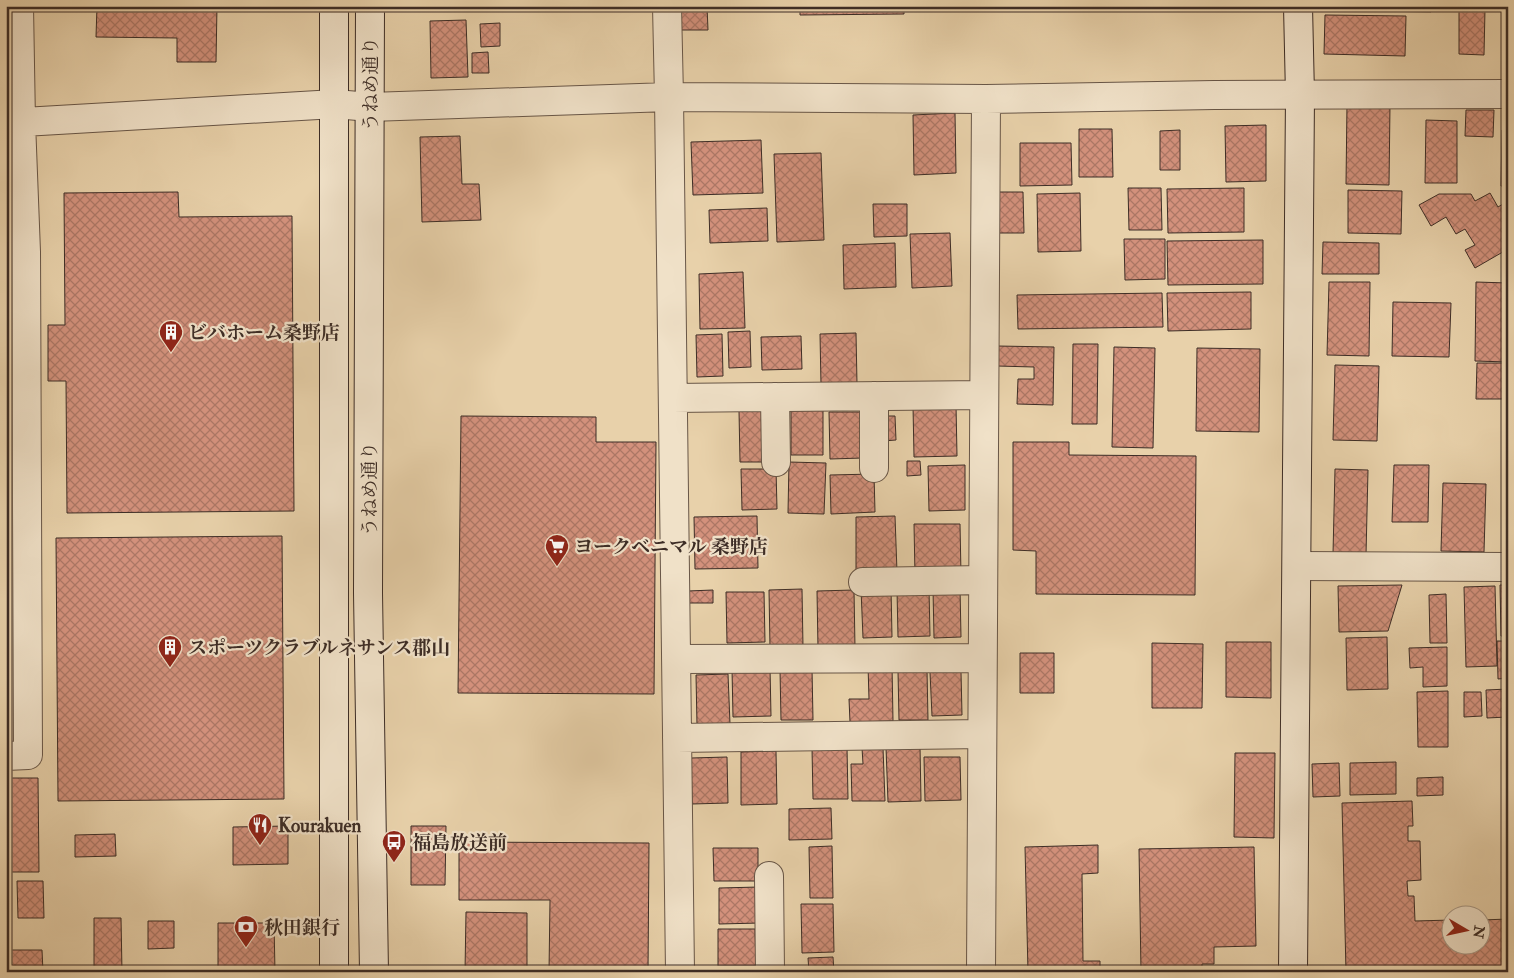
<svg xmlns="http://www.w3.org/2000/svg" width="1514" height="978" font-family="'IM FELL Double Pica','Noto Serif JP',serif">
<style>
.building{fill:url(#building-cross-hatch);stroke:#3d2d26}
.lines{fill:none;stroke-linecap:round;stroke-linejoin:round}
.street-casing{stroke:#685647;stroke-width:30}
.secondary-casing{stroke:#3d2d26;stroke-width:30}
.street{stroke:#f0e1c8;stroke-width:28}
.secondary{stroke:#f0e1c8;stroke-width:28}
.labels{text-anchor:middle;stroke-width:4.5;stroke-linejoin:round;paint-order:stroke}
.street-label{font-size:19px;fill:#3d2d26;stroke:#f0e1c8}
.poi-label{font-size:19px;font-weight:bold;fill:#3d2d26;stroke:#f0e1c8;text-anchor:start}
</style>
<defs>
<pattern id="building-cross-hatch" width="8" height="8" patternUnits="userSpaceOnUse" patternTransform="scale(1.25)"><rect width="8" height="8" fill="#d3917c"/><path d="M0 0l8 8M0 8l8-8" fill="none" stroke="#ac7765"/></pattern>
</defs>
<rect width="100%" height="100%" fill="#e8d1aa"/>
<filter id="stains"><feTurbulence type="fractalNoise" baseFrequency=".004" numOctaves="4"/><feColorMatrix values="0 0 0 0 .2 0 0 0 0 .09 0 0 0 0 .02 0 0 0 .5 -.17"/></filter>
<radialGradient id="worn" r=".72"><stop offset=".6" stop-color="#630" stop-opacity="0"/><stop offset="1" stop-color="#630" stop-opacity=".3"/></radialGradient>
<!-- building -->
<path class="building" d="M97 6H217L216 62H177V38L96 37Z
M675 6H707L708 30H675Z
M800 6H904V14L800 15Z
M996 6H1142V9L996 11Z
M1379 6H1431V12L1379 11Z
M1459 8 1485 9 1484 55 1459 54Z
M1325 15 1406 16 1405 56 1324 54Z
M466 20 468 77 431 78 430 21Z
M500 23V46L481 47 480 24Z
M488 52 489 73H472V53Z
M1347 104 1390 105 1389 185 1346 184Z
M1466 110H1494L1493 137 1465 136Z
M955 113 956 173 914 175 913 115Z
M1426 120 1457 121V183H1425Z
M1266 125V181L1226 182 1225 126Z
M1079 129H1112L1113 177H1079Z
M1180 130V170H1160V131Z
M1502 130H1508V186H1501Z
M460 136 462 184H479L481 220 422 222 420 137Z
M761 140 763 193 693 195 691 142Z
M1020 143H1071L1072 185 1020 186Z
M821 153 824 240 777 242 774 154Z
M1128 188H1161L1162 230H1129Z
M1244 188V232L1168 233 1167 189Z
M1348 190 1402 191 1401 234 1348 233Z
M178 192 179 217 292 216 294 511 67 513 66 381H48V325H65L64 193Z
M992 192H1023L1024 233H993Z
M1080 193 1081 251 1038 252 1037 194Z
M1490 193 1498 207 1508 201V220L1506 221 1508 224V249L1475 268 1465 250 1475 245 1465 229 1456 234 1446 217 1431 226 1419 205 1439 194H1471L1475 201Z
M873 204H907V236L874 237Z
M767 208 768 241 710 243 709 210Z
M950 233 952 286 912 288 910 234Z
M1124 239H1165V279L1125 280Z
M1263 240V284L1168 285 1167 241Z
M1323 242 1379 243V274H1322Z
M895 243 896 287 844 289 843 245Z
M743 272 745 328 700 329 699 274Z
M1329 282H1370L1369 356 1327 355Z
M1476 282 1508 283V362L1475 361Z
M1251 292V329L1168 331 1167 293Z
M1162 293 1163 327 1018 329 1017 295Z
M1393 302 1451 303 1449 357 1392 356Z
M750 331 751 367 729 368 728 332Z
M856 333 857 384 821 385 820 334Z
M722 334 723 376 697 377 696 335Z
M801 336 802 369 762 370 761 337Z
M1073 344H1098L1097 424H1072Z
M997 346 1054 347 1053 405 1017 404 1018 379H1034V367L997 366Z
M1114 347 1155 348 1153 448 1112 447Z
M1197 348 1260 349 1259 432 1196 431Z
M1477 363H1508V399H1476Z
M1335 365 1379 366 1377 441 1333 440Z
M956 405 957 456 914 457 913 406Z
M823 409V455H791V410Z
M739 411H764L765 462H740Z
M829 412H862L863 458 830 459Z
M461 416 596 417V442H656L654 694 458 693Z
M882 416H895L896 440 883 441Z
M1013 442H1069V455L1196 456 1195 595 1036 594V551L1013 550Z
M907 461H920L921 475 907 476Z
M789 462 826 463 824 514 788 513Z
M965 465V510L929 511 928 466Z
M1394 465H1429L1428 522H1392Z
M741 469H776L777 509 742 510Z
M1335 469 1368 470 1366 555 1333 554Z
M874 474 875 512 831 514 830 475Z
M1443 483 1486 484 1484 552 1441 551Z
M1504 498H1508V546H1503Z
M757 516 758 568 695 569 694 517Z
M895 516 897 572 856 573V517Z
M914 524H960L961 575 915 576Z
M282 536 284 799 58 801 56 538Z
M1402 585 1388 631 1339 632 1338 586Z
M1500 585H1508V636H1501Z
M1495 586 1497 666 1466 667 1464 587Z
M891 588 892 637 863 638 861 589Z
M960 588 961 637 934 638 933 589Z
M802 589 803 647 770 648 769 590Z
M929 589 930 636 898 637 897 590Z
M713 590V603H688V591Z
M854 590 855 648 818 649 817 591Z
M726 592H764L765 642 727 643Z
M1446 594 1447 643H1430L1429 595Z
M1387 637 1388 689 1347 690 1346 638Z
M1497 641H1508V678L1498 679Z
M1226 642H1271V698L1226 697Z
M1152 643 1203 644 1202 708H1152Z
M1447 647V686L1423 687V667L1410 668 1409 648Z
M1020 653H1054V693H1020Z
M868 665H892L893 721 850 722 849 699H869Z
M770 668 771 716 733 717 732 669Z
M812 669 813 720H781L780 670Z
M927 670 928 720H899L898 671Z
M930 672H961L962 715 932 716Z
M728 674 730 724 697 725 696 675Z
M1508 689V758L1507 717 1487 718 1486 690Z
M1448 691V747H1418L1417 692Z
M1464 692H1481L1482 716 1464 717Z
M920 746 921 801 888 802 886 747Z
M847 747 848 799H813L812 748Z
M862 748H883L885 801H852L851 764H863Z
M776 751 777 804 741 805V752Z
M1235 753H1275L1274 838 1234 837Z
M727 757 728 803 692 804 691 758Z
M924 757H960L961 800 925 801Z
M1396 762V794L1350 795V763Z
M1339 763 1340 796 1313 797 1312 764Z
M1443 777V795L1417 796V778Z
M6 778H38L39 872H6Z
M1412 801 1413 826H1408V841H1420L1421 880 1407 881 1408 896H1414L1415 921 1452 920V946H1482V920L1508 919V972H1346L1342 803Z
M831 808 832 839 789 840V809Z
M288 826V864L233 865V827Z
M411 826H446L445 885H411Z
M115 834 116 856 75 857V835Z
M459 842 649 843 648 972H549L550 900H459Z
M1098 845V873L1082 874 1083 961H1100V972H1028L1025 847Z
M832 846 833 898H810L809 847Z
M1254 847 1256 946 1214 947V964H1202V972H1141L1139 849Z
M713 848H758V881H714Z
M17 881H43L44 918H18Z
M759 887 760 923 719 924V888Z
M801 904H833L834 952 802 953Z
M466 912 527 913V972H465Z
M94 918H121L122 972H94Z
M148 921H174V948L148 949Z
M218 923H274L275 972H218Z
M718 929H755L756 966H718Z
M7 950H42L43 972H7Z
M833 957 834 972H809L808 958Z"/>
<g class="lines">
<!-- street casing -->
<g class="street-casing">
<path id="street" d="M667 6 669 97 680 972
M6 123 335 104 370 107 669 97 986 99 1214 95 1508 94
M874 396V468
M775 397 776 462
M673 398 984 395
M1297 566 1508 567
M863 582 983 580
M676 659 982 658
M677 738 982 734
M6 756 28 755 26 252 21 122 19 6
M769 876 770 972
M981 972 986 99"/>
</g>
<!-- secondary casing -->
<g class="secondary-casing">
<path id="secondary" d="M370 6 368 593 374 972
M334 972V6
M1293 972 1300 95 1298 6"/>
</g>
<!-- street -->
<use href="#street" class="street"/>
<!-- secondary -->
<use href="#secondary" class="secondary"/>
</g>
<!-- icons -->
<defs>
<g id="building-pin" transform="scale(1.25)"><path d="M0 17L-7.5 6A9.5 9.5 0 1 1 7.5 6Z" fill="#8f2418" stroke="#f0e1c8"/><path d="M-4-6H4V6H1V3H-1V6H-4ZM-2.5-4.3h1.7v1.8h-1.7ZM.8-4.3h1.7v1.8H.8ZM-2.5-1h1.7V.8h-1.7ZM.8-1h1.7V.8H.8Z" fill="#fff"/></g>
<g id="supermarket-pin" transform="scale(1.25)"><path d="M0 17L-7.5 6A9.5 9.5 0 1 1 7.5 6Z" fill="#8f2418" stroke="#f0e1c8"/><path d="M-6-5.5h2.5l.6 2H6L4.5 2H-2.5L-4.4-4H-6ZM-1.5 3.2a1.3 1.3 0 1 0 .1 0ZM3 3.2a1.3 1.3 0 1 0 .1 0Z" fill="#fff"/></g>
<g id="restaurant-pin" transform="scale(1.25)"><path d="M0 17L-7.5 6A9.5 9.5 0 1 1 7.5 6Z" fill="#8f2418" stroke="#f0e1c8"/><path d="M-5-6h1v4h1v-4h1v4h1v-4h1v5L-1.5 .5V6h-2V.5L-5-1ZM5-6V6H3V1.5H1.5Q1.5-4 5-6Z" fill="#fff"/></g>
<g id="bus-pin" transform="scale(1.25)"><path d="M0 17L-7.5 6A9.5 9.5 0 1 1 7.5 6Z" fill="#8f2418" stroke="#f0e1c8"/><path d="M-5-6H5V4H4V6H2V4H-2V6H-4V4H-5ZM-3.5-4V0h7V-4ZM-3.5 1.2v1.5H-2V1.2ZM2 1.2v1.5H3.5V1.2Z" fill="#fff"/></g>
<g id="bank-pin" transform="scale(1.25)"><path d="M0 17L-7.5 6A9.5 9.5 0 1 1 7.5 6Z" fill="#8f2418" stroke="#f0e1c8"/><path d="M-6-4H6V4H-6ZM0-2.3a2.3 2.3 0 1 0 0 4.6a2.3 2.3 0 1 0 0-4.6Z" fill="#fff"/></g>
</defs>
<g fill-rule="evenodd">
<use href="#building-pin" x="171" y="332"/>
<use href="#supermarket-pin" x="557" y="546"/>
<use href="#building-pin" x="170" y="647"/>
<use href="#restaurant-pin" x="260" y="825"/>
<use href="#bus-pin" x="394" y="842"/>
<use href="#bank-pin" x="246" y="927"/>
</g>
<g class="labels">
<!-- street labels -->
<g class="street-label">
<text transform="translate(370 84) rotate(-90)" y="7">うねめ通り</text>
<text transform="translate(369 489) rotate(-90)" y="7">うねめ通り</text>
</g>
<!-- poi labels -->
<g class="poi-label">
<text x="188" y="339">ビバホーム桑野店</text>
<text x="574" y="553">ヨークベニマル 桑野店</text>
<text x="188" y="654">スポーツクラブルネサンス郡山</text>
<text x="278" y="832">Kourakuen</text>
<text x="412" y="849">福島放送前</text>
<text x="264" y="934">秋田銀行</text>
</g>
</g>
<!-- margin -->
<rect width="1514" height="978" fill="none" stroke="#e8d1aa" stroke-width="25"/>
<rect x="8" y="8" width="1499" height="963" fill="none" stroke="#3d2d26" stroke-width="2.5"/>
<rect x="12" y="12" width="1489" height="953" fill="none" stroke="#3d2d26"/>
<!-- north arrow -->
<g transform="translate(1466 930) rotate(99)"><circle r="24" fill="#f0e1c8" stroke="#a89987"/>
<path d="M0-4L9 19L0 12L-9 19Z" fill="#8f2418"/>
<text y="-8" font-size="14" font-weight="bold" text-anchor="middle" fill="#3d2d26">N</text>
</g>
<rect width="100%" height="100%" filter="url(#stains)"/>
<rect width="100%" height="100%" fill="url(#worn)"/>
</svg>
